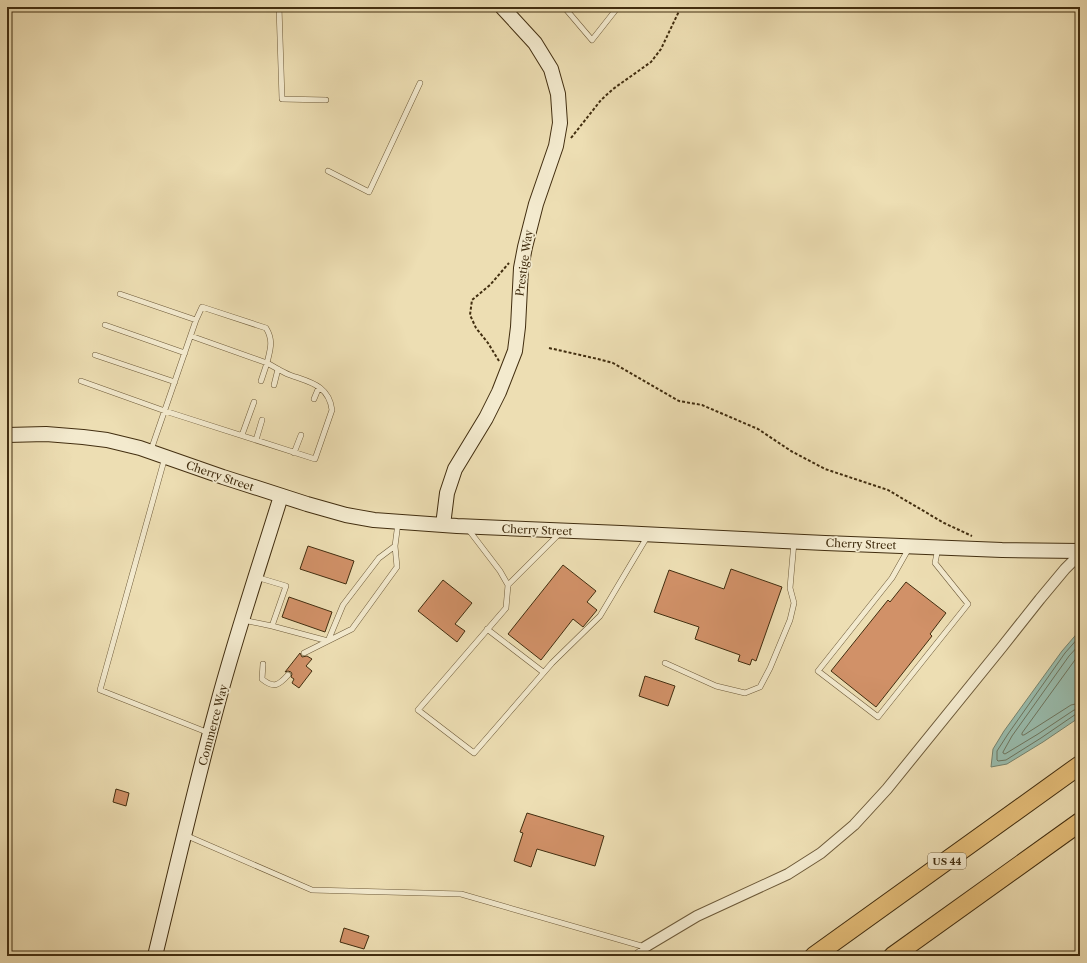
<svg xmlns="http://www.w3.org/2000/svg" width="1087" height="963" font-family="'Libre Caslon Text',serif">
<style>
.water{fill:#99bcad;stroke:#76836e}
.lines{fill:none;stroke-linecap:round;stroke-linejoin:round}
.shore{stroke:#6e755e;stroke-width:1}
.building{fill:#d19168;stroke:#422e10}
.lane-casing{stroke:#6d5a39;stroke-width:6}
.street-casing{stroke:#6d5a39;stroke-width:12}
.secondary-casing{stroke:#422e10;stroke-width:16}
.highway-casing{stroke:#422e10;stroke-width:20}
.path{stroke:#422e10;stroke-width:2;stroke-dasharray:3 2;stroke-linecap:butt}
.lane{stroke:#f3eace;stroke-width:5}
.street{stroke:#f3eace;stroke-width:10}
.secondary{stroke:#f3eace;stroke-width:14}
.highway{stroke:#e6bf7a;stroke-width:18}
.labels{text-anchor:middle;stroke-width:3.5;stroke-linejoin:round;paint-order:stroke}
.shield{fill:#f3eace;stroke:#776649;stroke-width:1}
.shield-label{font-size:10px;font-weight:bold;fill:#422e10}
.street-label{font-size:11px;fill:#422e10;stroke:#f3eace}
</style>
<rect width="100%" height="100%" fill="#eddeb3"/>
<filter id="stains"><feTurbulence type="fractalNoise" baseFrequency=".005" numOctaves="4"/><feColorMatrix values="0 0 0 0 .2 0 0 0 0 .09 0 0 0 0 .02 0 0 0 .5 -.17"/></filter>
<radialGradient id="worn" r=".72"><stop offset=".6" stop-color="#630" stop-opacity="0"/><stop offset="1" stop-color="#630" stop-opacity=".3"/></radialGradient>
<!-- water -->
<path class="water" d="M1080 630V717L1043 742 1007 764 991 767 993 749 1004 731 1062 651Z"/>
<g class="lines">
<!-- shore -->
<path class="shore" d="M1080 636 1065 653 1008 734 997 751V760L998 761 1006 760 1041 738 1076 714H1080
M1080 644 1069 656 1012 736 1003 752V753L1005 754 1038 734 1074 710 1080 709
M1080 653 1022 733V735H1024L1071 705 1080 703"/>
</g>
<!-- building -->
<path class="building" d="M308 546 354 561 346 584 300 569Z
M563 565 596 591 587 602 597 610 583 627 573 619 541 660 508 634Z
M731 569 782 587 756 661 752 659 750 665 738 661 740 655 695 639 699 627 654 612 669 570 724 589Z
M443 580 472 603 455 624 465 631 457 642 418 611Z
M906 582 946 613 930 634 932 636 876 707 831 671 888 600 890 602Z
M289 597 332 612 325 632 282 617Z
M300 653 302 657 307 656 312 659 306 666 312 671 299 688 292 683 294 679 291 677 292 674 291 672 288 671 285 672Z
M645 676 675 686 668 706 639 696Z
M116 789 129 793 126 806 113 802Z
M527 813 604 836 595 866 537 849 531 867 514 861 523 833 520 832Z
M344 928 369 936 364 949 340 942Z"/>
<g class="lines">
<!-- lane casing -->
<g class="lane-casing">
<path id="lane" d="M279 7 282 99 326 100
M564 7 592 40 618 7
M328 171 369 192 420 83
M120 294 196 320
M105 325 185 353
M95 355 175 382
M81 381 165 411 315 459 332 410C329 385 309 382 290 375 282 372 275 367 267 363L261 381
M274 385 278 369
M314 399 319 387
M242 435 254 402
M256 440 262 420
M151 450 196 320 202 307 266 328C274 341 270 350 267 363L191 336
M294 453 301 435
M165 457 100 690 209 733
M468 529 500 571 508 585 506 608 418 710 474 753 552 663 600 616 647 537
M909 548 892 578 818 671 878 717 968 604 935 563 938 548
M508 585 560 533
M243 620 272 626 286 586 256 577
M272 626 328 641 343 605 379 558 395 546 398 523
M487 629 543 672
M304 653 352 629 397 567 395 546
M665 663 716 686 745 693 760 687 770 668 790 620 794 603 790 588 794 542
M263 664 262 679C274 689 279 685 288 675
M185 835 312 890 461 894 645 947
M633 956 645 947"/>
</g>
<!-- street casing -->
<g class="street-casing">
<path id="street" d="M645 947 697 916 788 874 821 853 854 825 887 789 1002 647 1040 599 1065 569 1080 554"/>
</g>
<!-- secondary casing -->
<g class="secondary-casing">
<path id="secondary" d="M7 435 46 434 83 437 107 440 140 448 223 477 307 504 346 515 374 520 457 526 621 533 825 543 1002 550 1080 551
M443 525 447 493 455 469 486 418 499 392 515 351 518 327 521 268 525 247 536 204 556 146 560 123 558 94 551 69 535 43 502 7
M155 956C175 874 194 791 216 710 235 638 259 567 281 496"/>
</g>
<!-- highway casing -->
<g class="highway-casing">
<path id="highway" d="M814 956 1080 765
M893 956 1080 822"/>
</g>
<!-- path -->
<path class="path" d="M571 138 601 100 613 89 651 62 661 49 681 7
M549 348 598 359 613 363 679 401 702 405 758 429 791 451 825 469 888 490 944 523 972 536
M499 361 488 343 476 328 470 315 472 300 490 285 509 263"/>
<!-- lane -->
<use href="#lane" class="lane"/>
<!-- street -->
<use href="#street" class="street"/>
<!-- secondary -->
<use href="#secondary" class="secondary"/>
<!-- highway -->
<use href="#highway" class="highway"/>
</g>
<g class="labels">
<!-- shield labels -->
<rect class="shield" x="928" y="853" width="38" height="16" rx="3"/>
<g class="shield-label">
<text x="947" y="865">US 44</text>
</g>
<!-- street labels -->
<g class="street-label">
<text transform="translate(524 263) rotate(-82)" y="4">Prestige Way</text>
<text transform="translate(220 476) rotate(19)" y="4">Cherry Street</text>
<text transform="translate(537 530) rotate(2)" y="4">Cherry Street</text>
<text transform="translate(861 544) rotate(2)" y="4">Cherry Street</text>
<text transform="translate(213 725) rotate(-75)" y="4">Commerce Way</text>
</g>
</g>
<!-- margin -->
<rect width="1087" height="963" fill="none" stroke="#eddeb3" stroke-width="24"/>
<rect x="8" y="8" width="1071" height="947" fill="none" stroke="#422e10" stroke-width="2"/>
<rect x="12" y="12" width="1063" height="939" fill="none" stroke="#422e10"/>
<rect width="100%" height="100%" filter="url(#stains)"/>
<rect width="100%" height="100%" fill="url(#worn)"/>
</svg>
